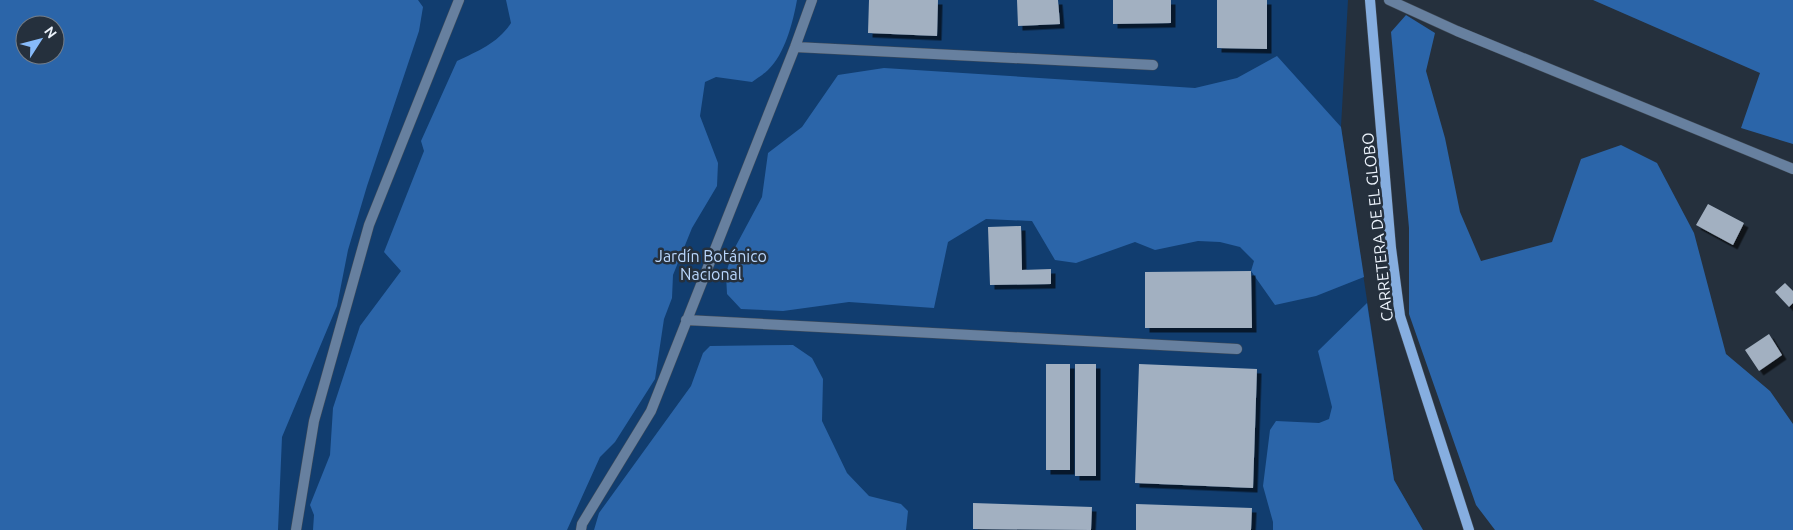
<svg xmlns="http://www.w3.org/2000/svg" width="1793" height="530" font-family="Ubuntu,sans-serif">
<style>
.green{fill:#113d6f;fill-rule:evenodd}
.forest{fill:#2b65a9;fill-rule:evenodd}
.building{fill:#a2b0c1;filter:url(#shadow)}
.lines{fill:none;stroke-linecap:round;stroke-linejoin:round}
.service-casing{stroke:#414b58;stroke-width:11}
.secondary-casing{stroke:#414b58;stroke-width:11}
.service{stroke:#67809f;stroke-width:10}
.secondary{stroke:#86aee0;stroke-width:10}
.labels{text-anchor:middle;stroke-width:5;stroke-linejoin:round;paint-order:stroke}
.street-label{font-size:16px;fill:#ecf3fc;stroke:#25303d}
.park-label{font-size:16px;fill:#bad7fd;stroke:#25303d}
</style>
<defs>
<filter id="shadow"><feDropShadow dx="4.5" dy="4.5" stdDeviation="0" flood-color="#0009"/></filter>
</defs>
<rect width="100%" height="100%" fill="#25303d"/>
<!-- green -->
<path class="green" d="M0 0H1348L1341 127 1394 480 1423 530H0ZM25 25H55V55H25Z"/>
<!-- forest -->
<path class="forest" d="M0 0H418L423 7 419 31 367 186 348 250 337 306 282 437 278 530H0ZM25 25H55V55H25Z
M506 0H797C793 22 785 54 768 70 764 74 757 78 752 82L716 77 705 82 700 116 718 163 717 186 692 228 673 275 672 298 664 319 655 379 615 442 600 457 567 530H313L314 515 310 505 330 455 333 408 360 326 401 271 384 252 424 151 421 141 457 61C478 51 498 43 511 23Z
M1593 0H1793V144L1741 128 1760 73Z
M1406 15 1435 33 1426 71 1445 138 1460 212 1481 261 1552 242 1581 159 1621 145 1657 163 1694 233 1726 354 1770 391 1793 424V530H1495L1476 505 1409 314V228L1391 32Z
M1277 56 1341 127 1364 277 1316 296 1275 305 1251 271 1254 261 1240 247 1220 242 1198 241 1155 250 1135 242 1076 263 1055 260 1032 221 986 219 948 242 934 308 849 302 783 311 741 309 727 294 726 274 732 253 762 197 768 153 802 127 838 75 884 68 1195 88 1237 78Z
M1367 303 1394 480 1423 530H1273V522L1263 486 1270 430 1276 421 1319 423 1329 419 1332 407 1318 351Z
M793 345 812 358 823 379 822 421 847 473 869 496 901 504 908 511 906 530H594L599 513 691 386 703 353 710 346Z"/>
<!-- building -->
<path class="building" d="M869 0H938L937 36 868 33Z
M1017 0H1058L1060 24 1018 26Z
M1113 0H1171V23L1113 24Z
M1217 0H1267V49L1217 48Z
M1708 204 1744 223 1733 245 1696 225Z
M1021 226 1022 270 1051 269V284L990 285 988 227Z
M1251 271 1252 328H1145V272Z
M1785 283 1793 291V303L1789 307 1775 292Z
M1769 334 1782 355 1759 371 1745 350Z
M1046 364H1070V470H1046Z
M1075 364H1096V476H1075Z
M1139 364 1257 369 1253 488 1135 483Z
M973 503 1092 507 1091 530 973 529Z
M1136 504 1252 508 1251 530H1136Z"/>
<g class="lines">
<!-- service casing -->
<g class="service-casing">
<path id="service" d="M1389 0 1457 31 1793 169
M795 47 1153 65
M686 320 1237 349
M296 530 314 421 369 225 459 0
M581 530 582 524 651 411 795 47 812 0"/>
</g>
<!-- secondary casing -->
<g class="secondary-casing">
<path id="secondary" d="M1370 0 1391 248 1400 316 1469 530"/>
</g>
<!-- service -->
<use href="#service" class="service"/>
<!-- secondary -->
<use href="#secondary" class="secondary"/>
</g>
<g class="labels">
<!-- street labels -->
<g class="street-label">
<text transform="translate(1377 227) rotate(-96)" y="6">CARRETERA DE EL GLOBO</text>
</g>
<!-- park labels -->
<g class="park-label">
<text x="711" y="262">Jardín Botánico<tspan x="711" dy="18">Nacional</tspan></text>
</g>
</g>
<!-- north arrow -->
<g transform="translate(40 40) rotate(54)"><circle r="24" fill="#25303d" stroke="#757e89"/>
<path d="M0-4L9 19L0 12L-9 19Z" fill="#87bbfb"/>
<text y="-8" font-size="14" font-weight="bold" text-anchor="middle" fill="#ecf3fc">N</text>
</g>
</svg>
